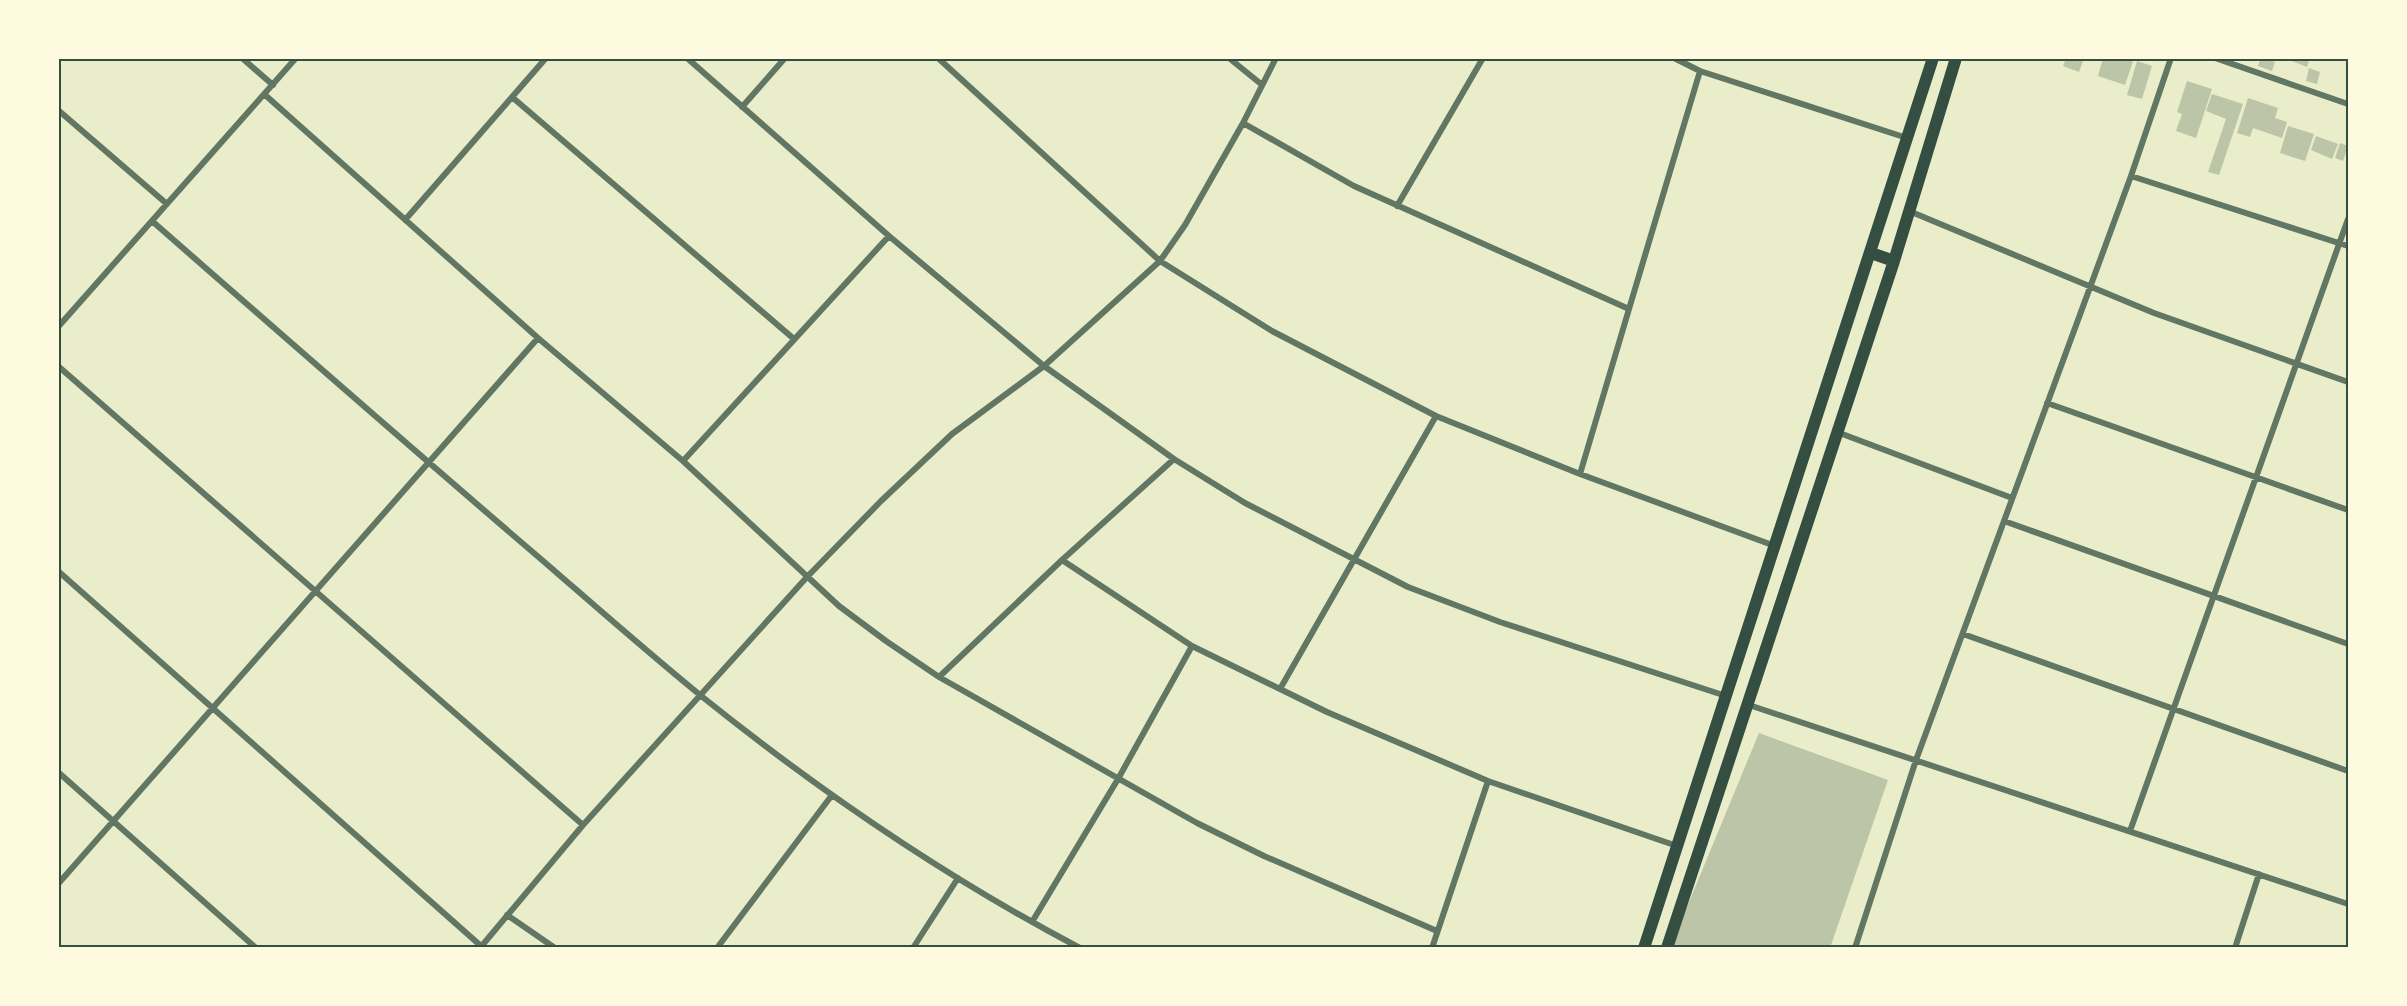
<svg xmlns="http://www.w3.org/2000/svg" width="2407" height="1006" font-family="Raleway,sans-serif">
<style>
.building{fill:#bcc5a7}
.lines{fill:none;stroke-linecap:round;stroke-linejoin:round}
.minor{stroke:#617663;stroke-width:6}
.secondary{stroke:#344e41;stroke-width:12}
.neatline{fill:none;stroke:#344e41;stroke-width:2}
</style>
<rect width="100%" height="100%" fill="#e9edc9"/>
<!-- building -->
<path class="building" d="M2066 58H2084L2079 72 2063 66Z
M2103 58H2134L2125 85 2098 76Z
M2261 58 2275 62 2272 71 2258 66Z
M2284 58H2310L2307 67Z
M2137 61 2152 66 2142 99 2127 95Z
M2309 68 2320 72 2317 84 2306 81Z
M2187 81 2212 89 2196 138 2176 131 2182 114 2177 112Z
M2212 94 2243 104 2219 175 2208 172 2226 119 2206 111Z
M2248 98 2278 108 2275 118 2287 122 2282 138 2253 128 2250 137 2237 133Z
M2288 126 2314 134 2305 161 2280 153Z
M2316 136 2338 144 2332 159 2311 150Z
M2340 143 2348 146 2343 161 2335 158Z
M1759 733 1888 780 1830 948H1670Z"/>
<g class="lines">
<!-- minor -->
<path class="minor" d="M242 58 273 85
M687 58 889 236 1044 366 1174 459 1245 503 1408 587 1500 622 1726 696
M938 58 1160 261 1272 331 1436 416 1580 474 1775 546
M1229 58 1261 84
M1674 58 1700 71 1907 138
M2215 58 2348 104
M264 94 538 338 683 461 839 606 886 641 939 677 1197 823 1264 856 1437 931
M512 97 794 339
M742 107 785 58
M58 110 167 204
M1243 123 1354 186 1629 309 1580 474
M2131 176 2348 246
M1397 206 1483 58
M1909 211 2154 313 2348 382
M405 220 546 58
M152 221C282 335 411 448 542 560 594 605 646 651 700 695 818 790 945 877 1080 948
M1629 309 1700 71
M58 327 296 58
M58 366 583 825
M2047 403 2348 510
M1837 432 2012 498
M683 461 889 236
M2004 521 2348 644
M1062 560 1192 646 1327 712 1488 781 1677 846
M58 571 481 946
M1963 634 2348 771
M939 677 1062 560 1174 459
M1280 689 1436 416
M1746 704 2348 904
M58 772 256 948
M2130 831 2348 219
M58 884 538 338
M507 915 555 948
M1032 922 1118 779 1192 646
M480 948 583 825 807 577 881 501 952 434 1044 366 1160 261 1185 225 1243 123 1276 58
M717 948 832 795
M913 948 958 878
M1432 948 1488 781
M1855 948 1916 760 2131 176 2171 58
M2235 948 2259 874"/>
<!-- secondary -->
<path class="secondary" d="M1871 253 1894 261
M1644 948 1933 58
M1667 948 1894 261 1956 58"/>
</g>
<!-- border -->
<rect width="2407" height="1006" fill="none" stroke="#fefae0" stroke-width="120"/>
<rect x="60" y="60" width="2287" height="886" class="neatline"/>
</svg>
